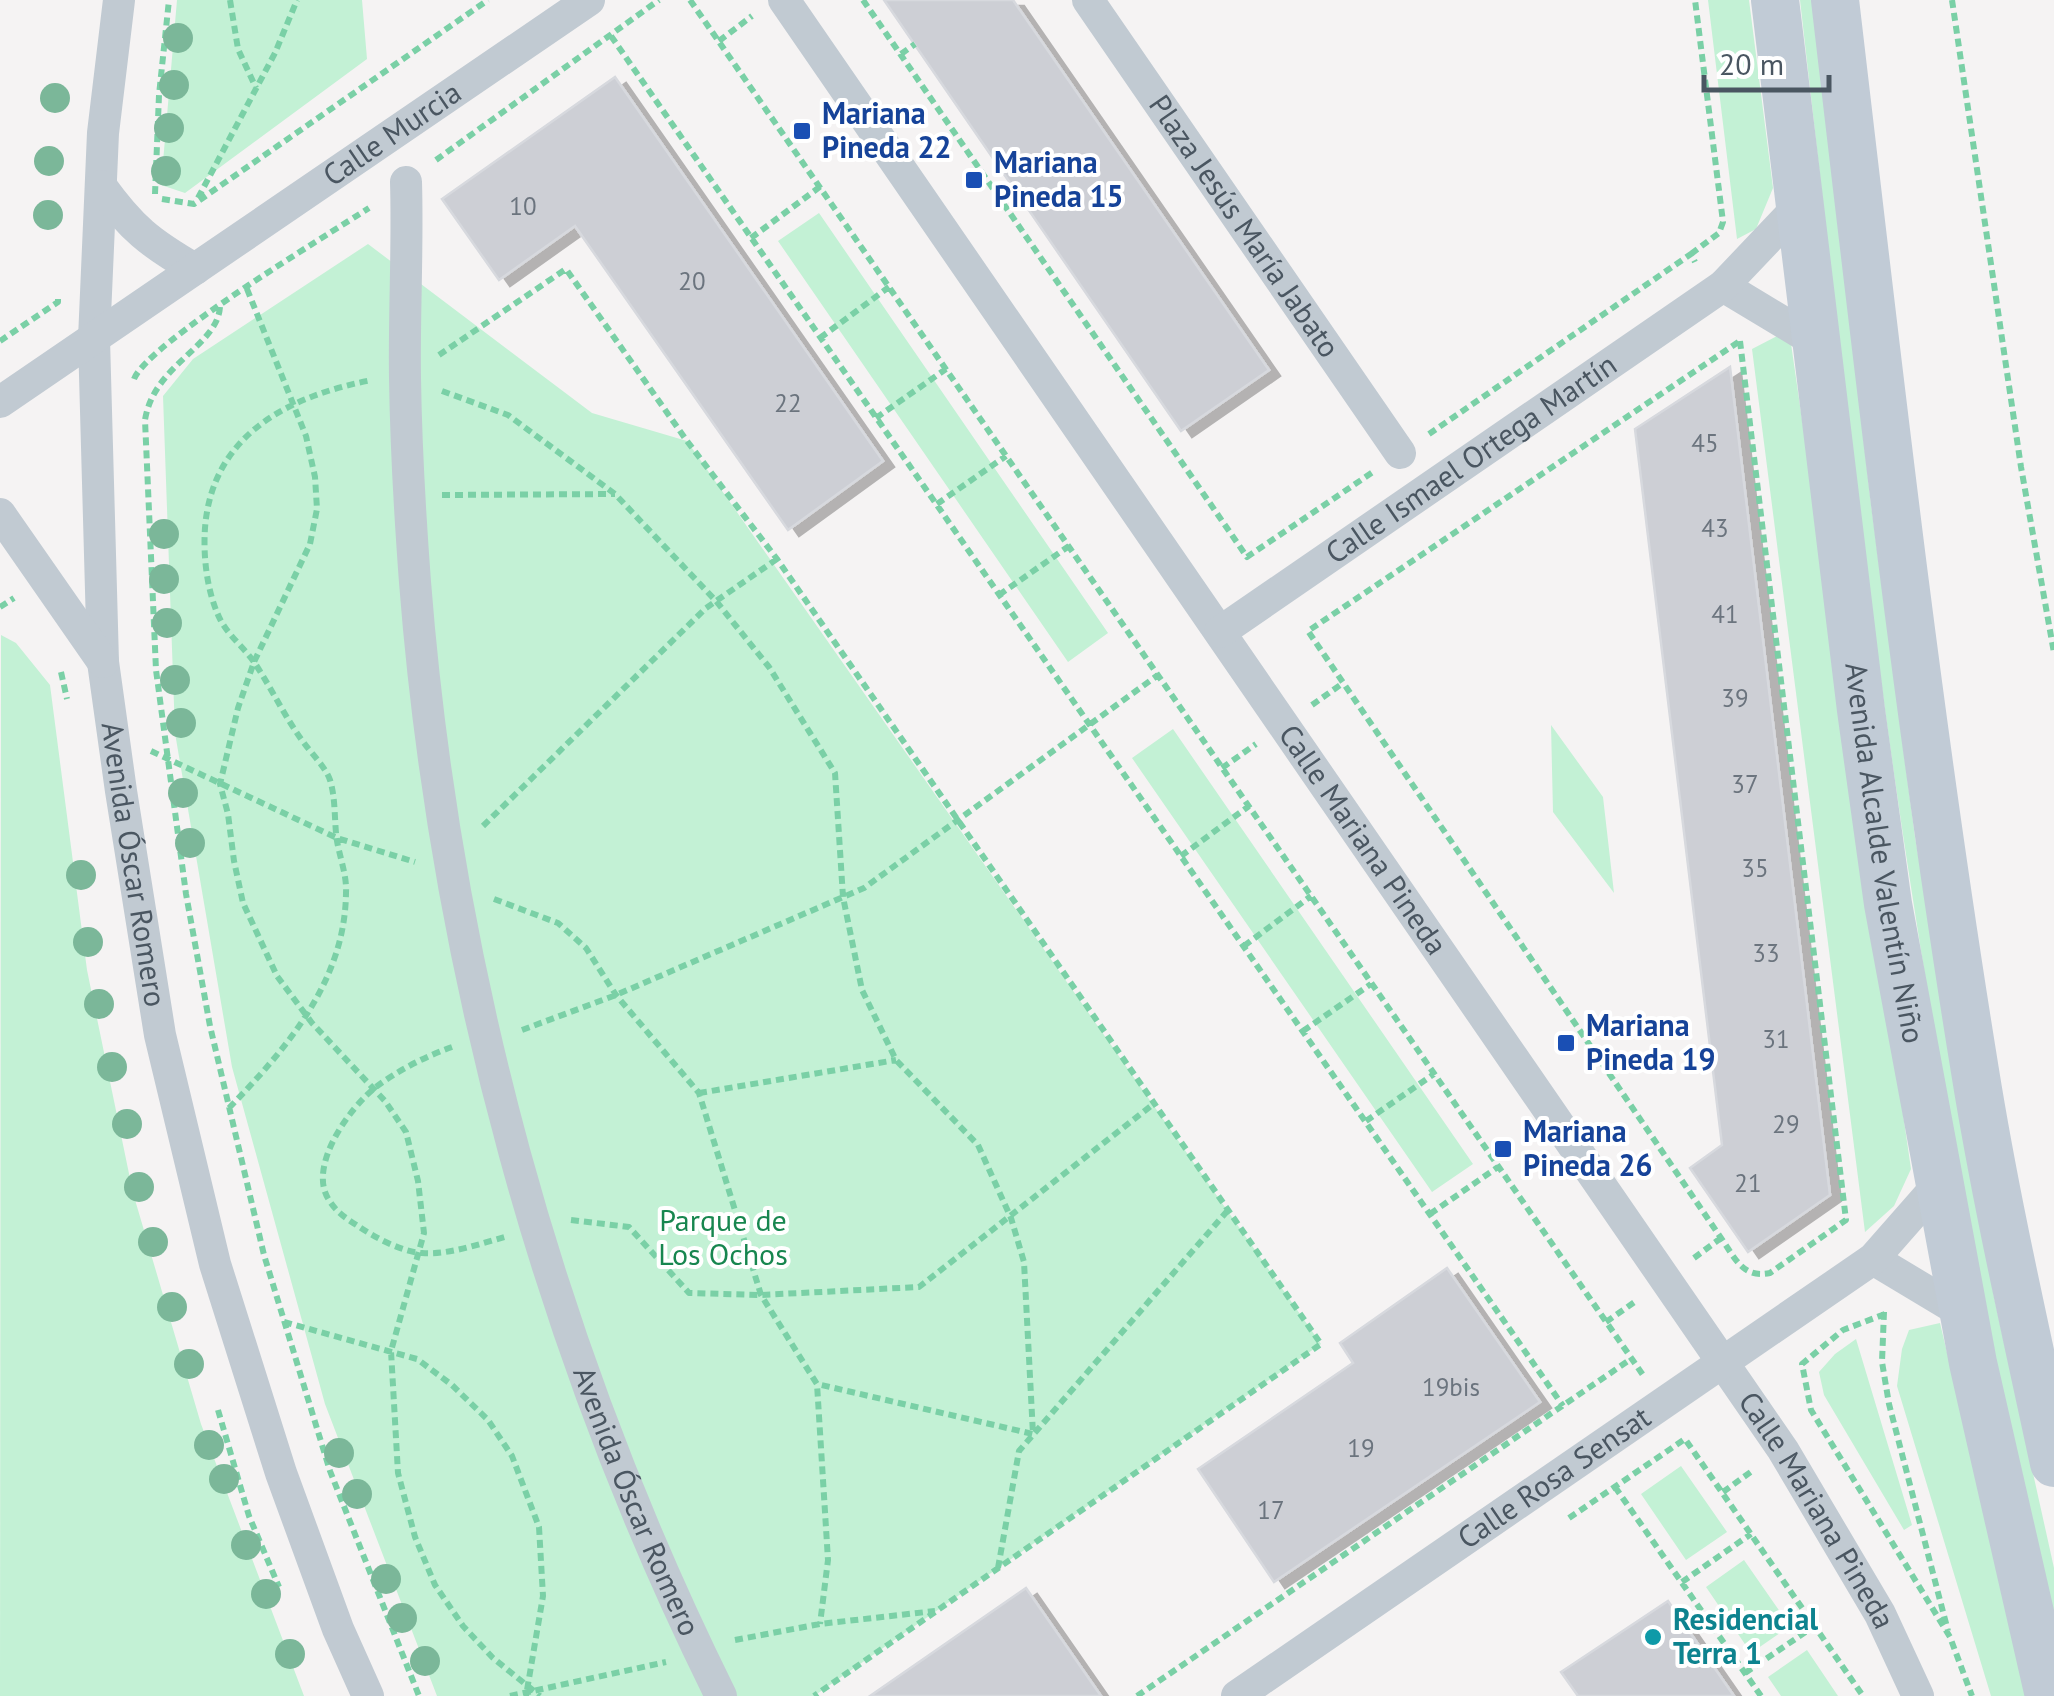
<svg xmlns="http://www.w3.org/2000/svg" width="2054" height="1696" font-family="'PT Sans',sans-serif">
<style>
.green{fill:#c3f1d5}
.building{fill:#cdcfd5;stroke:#d7d9de;stroke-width:2.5;filter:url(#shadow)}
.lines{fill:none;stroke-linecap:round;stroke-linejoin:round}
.path{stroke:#7ad0a6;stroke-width:6;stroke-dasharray:8 5;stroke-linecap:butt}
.street{stroke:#c1cad2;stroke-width:32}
.secondary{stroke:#c1cbd6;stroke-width:48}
.tree{fill:#7bb799}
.transit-dot{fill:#1a4fb4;stroke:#fff;stroke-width:4}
.culture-dot{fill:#0f9aa8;stroke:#fff;stroke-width:4}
.labels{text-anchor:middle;stroke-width:8;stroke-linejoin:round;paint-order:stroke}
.number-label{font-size:25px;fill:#6b747e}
.transit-label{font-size:30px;font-weight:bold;fill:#164399;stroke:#fff;text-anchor:start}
.street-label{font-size:30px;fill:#4a5661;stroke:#fff}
.park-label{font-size:30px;fill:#17864f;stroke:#fff}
.culture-label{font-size:30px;font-weight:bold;fill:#0d838f;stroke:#fff;text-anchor:start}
</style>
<defs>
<filter id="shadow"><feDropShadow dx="11" dy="6" stdDeviation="0" flood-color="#0004"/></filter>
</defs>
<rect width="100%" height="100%" fill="#f5f3f3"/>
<!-- green -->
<path class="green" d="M177 0H362L367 59 185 193 161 185Z
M1708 0H1749L1773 188 1756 229 1737 239Z
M1800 0H1813L1871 504 1915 837 1994 1297 2054 1568V1626C1996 1382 1949 1135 1911 887 1865 593 1834 296 1800 0Z
M819 213 1108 633 1068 662 778 241Z
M368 244 592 413 687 441 1321 1344 814 1696H437L325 1404 232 1067 175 733 163 396 193 359Z
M1789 330 1911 1169 1894 1206 1865 1232 1752 349Z
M1 635 16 643 50 685 87 970 133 1193 201 1424 304 1696H0Z
M1551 725 1603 797 1614 893 1553 812Z
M1173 729 1473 1164 1432 1192 1132 758Z
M1940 1323 2029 1696H1991L1897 1386 1902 1349 1909 1330Z
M1856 1339 1912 1525 1904 1530 1824 1395 1819 1372 1835 1354Z
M1681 1466 1727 1532 1686 1560 1641 1494Z
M1744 1560 1790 1626 1751 1653 1706 1587Z
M1807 1650 1838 1696H1781L1768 1677Z"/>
<!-- building -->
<path class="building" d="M884 0H1013L1269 370 1181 431Z
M615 77 883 461 788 530 575 226 499 280 442 199Z
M1730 367 1830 1195 1748 1252 1690 1168 1722 1145 1635 429Z
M1447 1268 1540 1402 1274 1582 1198 1469 1353 1363 1340 1343Z
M1026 1588 1101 1696H870Z
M1668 1601 1734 1696H1578L1561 1672Z"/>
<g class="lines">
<!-- path -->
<path class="path" d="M230 0 238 49 256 88
M690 0 1643 1375
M863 0 1247 557 1373 472
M1952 0 2021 467 2054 653
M611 36 1563 1406
M719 41 752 16
M901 54 915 44
M436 160 659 0
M155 194 159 95 169 0
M198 198 275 53 297 0
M162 199 194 204 488 0
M751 238 821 186
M1691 254 1719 233 1723 222 1695 0
M247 289 306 436 315 477 317 509 310 544 254 662 238 708 220 784 228 814 234 861 243 903 277 976 312 1023 385 1101 406 1132 418 1181 424 1233 391 1351 398 1473 415 1537 435 1585 463 1626 493 1658 540 1696
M220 307C217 347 154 364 145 420L156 670 186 894 210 1026 264 1255 330 1471 419 1696
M820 338 889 287
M0 341 58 302V298
M1740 341 1846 1220 1770 1273C1743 1279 1735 1258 1721 1238L1308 631Z
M439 355 566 269 687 441 777 559 1321 1344 814 1696
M134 379C148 343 326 236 369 208
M442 391 508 415 615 494 716 601 769 667 835 773 843 897 862 990 896 1060 978 1145 1011 1218 1024 1262 1033 1434 817 1384
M876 418 946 369
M1429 434 1691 254 1695 262
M442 495 615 494
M937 504 1006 456
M999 595 1069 546
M0 607 14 598
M61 672 67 699
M1312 705 1343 683
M151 751 337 838 415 862
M1222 768 1256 744
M483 826 706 608 777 559
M1181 856 1249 806
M494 899 558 923 586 948 616 995 699 1093 761 1295 817 1384 828 1560 820 1624
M1244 946 1311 896
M522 1030 616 995 864 888 1158 675
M1303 1031 1371 984
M452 1047C426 1056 397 1071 376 1087 349 1108 307 1167 329 1200 336 1212 347 1219 358 1226 374 1237 402 1252 422 1253 449 1255 479 1244 505 1237
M699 1093 896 1060
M229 1108C287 1048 345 981 346 893 347 876 340 858 337 841 334 822 336 799 330 780 326 768 312 754 304 743 286 719 273 691 256 665 246 649 227 635 219 617 207 591 203 557 205 528 212 435 288 396 372 380
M1366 1121 1434 1074
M1430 1214 1498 1167
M571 1220 629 1227 689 1293 761 1295 919 1287 1156 1102
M1694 1258 1721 1238
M1884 1312 1882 1362 1889 1404 1948 1631
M1885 1314 1843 1330 1802 1364 1811 1410 1950 1637 1972 1696
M284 1322 417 1359 452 1385 488 1420 512 1456 539 1527 543 1596 526 1696
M1606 1322 1636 1301
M218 1410 249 1516 279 1587
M1615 1487 1761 1696
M1723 1492 1752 1471
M1569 1518 1685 1439 1863 1696
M998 1568 1019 1451 1229 1209
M1682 1582 1751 1534
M735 1640 820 1624 935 1611
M1745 1673 1816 1625
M510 1696 666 1662
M1137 1696 1631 1359"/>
<!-- street -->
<g class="street">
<path id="s1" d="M119 0 103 133 94 339 103 662 121 791 160 1035 215 1264 281 1473 338 1629 368 1696"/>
<path id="s2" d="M784 0 1783 1450 1880 1614 1918 1696"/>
<path id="s3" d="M1088 0 1400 453"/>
<path id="s4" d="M406 182C408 247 404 313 405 378 406 446 410 515 415 582 445 967 549 1350 721 1696"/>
<path d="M101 186C131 228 150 243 195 269"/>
<path d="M1723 286 1816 342"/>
<path id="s5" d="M0 402 589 0"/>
<path d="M0 514 103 662"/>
<path id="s6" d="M1220 632 1723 286 1799 206"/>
<path d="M1873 1259 1963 1313"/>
<path id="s7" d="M1237 1696 1873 1259 1938 1185"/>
</g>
<!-- secondary -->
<g class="secondary">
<path id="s8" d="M1775 0 1861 710 1888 904 1973 1363 2049 1696"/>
<path d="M1835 0C1877 358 1917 715 1975 1071 1996 1202 2026 1332 2054 1463"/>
</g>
</g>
<!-- trees -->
<g class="tree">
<circle cx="178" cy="38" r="15"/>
<circle cx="174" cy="85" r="15"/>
<circle cx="55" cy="98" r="15"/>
<circle cx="169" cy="128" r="15"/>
<circle cx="49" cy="161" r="15"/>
<circle cx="166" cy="171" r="15"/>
<circle cx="48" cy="215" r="15"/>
<circle cx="164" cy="534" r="15"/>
<circle cx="164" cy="579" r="15"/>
<circle cx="167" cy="623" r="15"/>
<circle cx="175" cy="680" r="15"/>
<circle cx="181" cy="723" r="15"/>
<circle cx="183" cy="793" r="15"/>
<circle cx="190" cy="843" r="15"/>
<circle cx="81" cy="875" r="15"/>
<circle cx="88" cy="942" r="15"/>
<circle cx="99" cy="1004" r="15"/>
<circle cx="112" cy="1067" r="15"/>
<circle cx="127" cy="1124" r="15"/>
<circle cx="139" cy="1187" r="15"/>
<circle cx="153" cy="1242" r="15"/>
<circle cx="172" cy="1307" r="15"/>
<circle cx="189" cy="1364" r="15"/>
<circle cx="209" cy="1445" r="15"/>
<circle cx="339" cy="1453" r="15"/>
<circle cx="224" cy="1479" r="15"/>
<circle cx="357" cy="1494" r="15"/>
<circle cx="246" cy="1545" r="15"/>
<circle cx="386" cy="1579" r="15"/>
<circle cx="266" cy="1594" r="15"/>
<circle cx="402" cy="1618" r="15"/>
<circle cx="290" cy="1654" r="15"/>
<circle cx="425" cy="1661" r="15"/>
</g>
<!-- markers -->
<g class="transit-dot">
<rect x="792" y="121" width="20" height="20" rx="5"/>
<rect x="964" y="170" width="20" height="20" rx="5"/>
<rect x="1556" y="1033" width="20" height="20" rx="5"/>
<rect x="1493" y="1139" width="20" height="20" rx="5"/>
</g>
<circle class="culture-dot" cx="1653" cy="1637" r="10"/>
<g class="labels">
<!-- number labels -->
<g class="number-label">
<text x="523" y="215">10</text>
<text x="692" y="290">20</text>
<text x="788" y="412">22</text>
<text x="1705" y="452">45</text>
<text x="1715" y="537">43</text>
<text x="1725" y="623">41</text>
<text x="1735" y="707">39</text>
<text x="1745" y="793">37</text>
<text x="1755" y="877">35</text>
<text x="1766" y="962">33</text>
<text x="1776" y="1048">31</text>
<text x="1786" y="1133">29</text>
<text x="1748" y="1192">21</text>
<text x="1451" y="1396">19bis</text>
<text x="1361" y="1457">19</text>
<text x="1271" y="1519">17</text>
</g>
<!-- transit labels -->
<g class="transit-label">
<text x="822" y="124">Mariana<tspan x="822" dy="34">Pineda 22</tspan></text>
<text x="994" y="173">Mariana<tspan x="994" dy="34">Pineda 15</tspan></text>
<text x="1586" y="1036">Mariana<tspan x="1586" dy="34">Pineda 19</tspan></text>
<text x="1523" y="1142">Mariana<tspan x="1523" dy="34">Pineda 26</tspan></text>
</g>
<!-- street labels -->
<g class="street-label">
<text dy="10" stroke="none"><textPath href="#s5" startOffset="475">Calle Murcia</textPath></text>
<text dy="10" stroke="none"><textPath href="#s3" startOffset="275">Plaza Jesús María Jabato</textPath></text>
<text dy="10" stroke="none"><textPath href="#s6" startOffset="305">Calle Ismael Ortega Martín</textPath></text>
<text dy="10" stroke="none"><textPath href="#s2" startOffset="1020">Calle Mariana Pineda</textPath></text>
<text dy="10" stroke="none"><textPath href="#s8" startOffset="860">Avenida Alcalde Valentín Niño</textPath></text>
<text dy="10" stroke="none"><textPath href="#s1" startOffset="868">Avenida Óscar Romero</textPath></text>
<text dy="10" stroke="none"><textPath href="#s7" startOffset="385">Calle Rosa Sensat</textPath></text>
<text dy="10" stroke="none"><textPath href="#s4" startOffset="1350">Avenida Óscar Romero</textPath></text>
<text dy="10" stroke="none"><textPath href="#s2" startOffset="1830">Calle Mariana Pineda</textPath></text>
</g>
<!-- park labels -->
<g class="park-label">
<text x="723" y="1231">Parque de<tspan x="723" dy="34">Los Ochos</tspan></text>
</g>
<!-- culture labels -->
<g class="culture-label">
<text x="1673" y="1630">Residencial<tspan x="1673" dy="34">Terra 1</tspan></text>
</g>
</g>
<!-- scale -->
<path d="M1704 75v15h125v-15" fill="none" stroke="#4a5661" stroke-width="5"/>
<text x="1719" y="75" font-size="30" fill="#4a5661" stroke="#ffffff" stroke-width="8" paint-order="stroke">20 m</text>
</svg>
